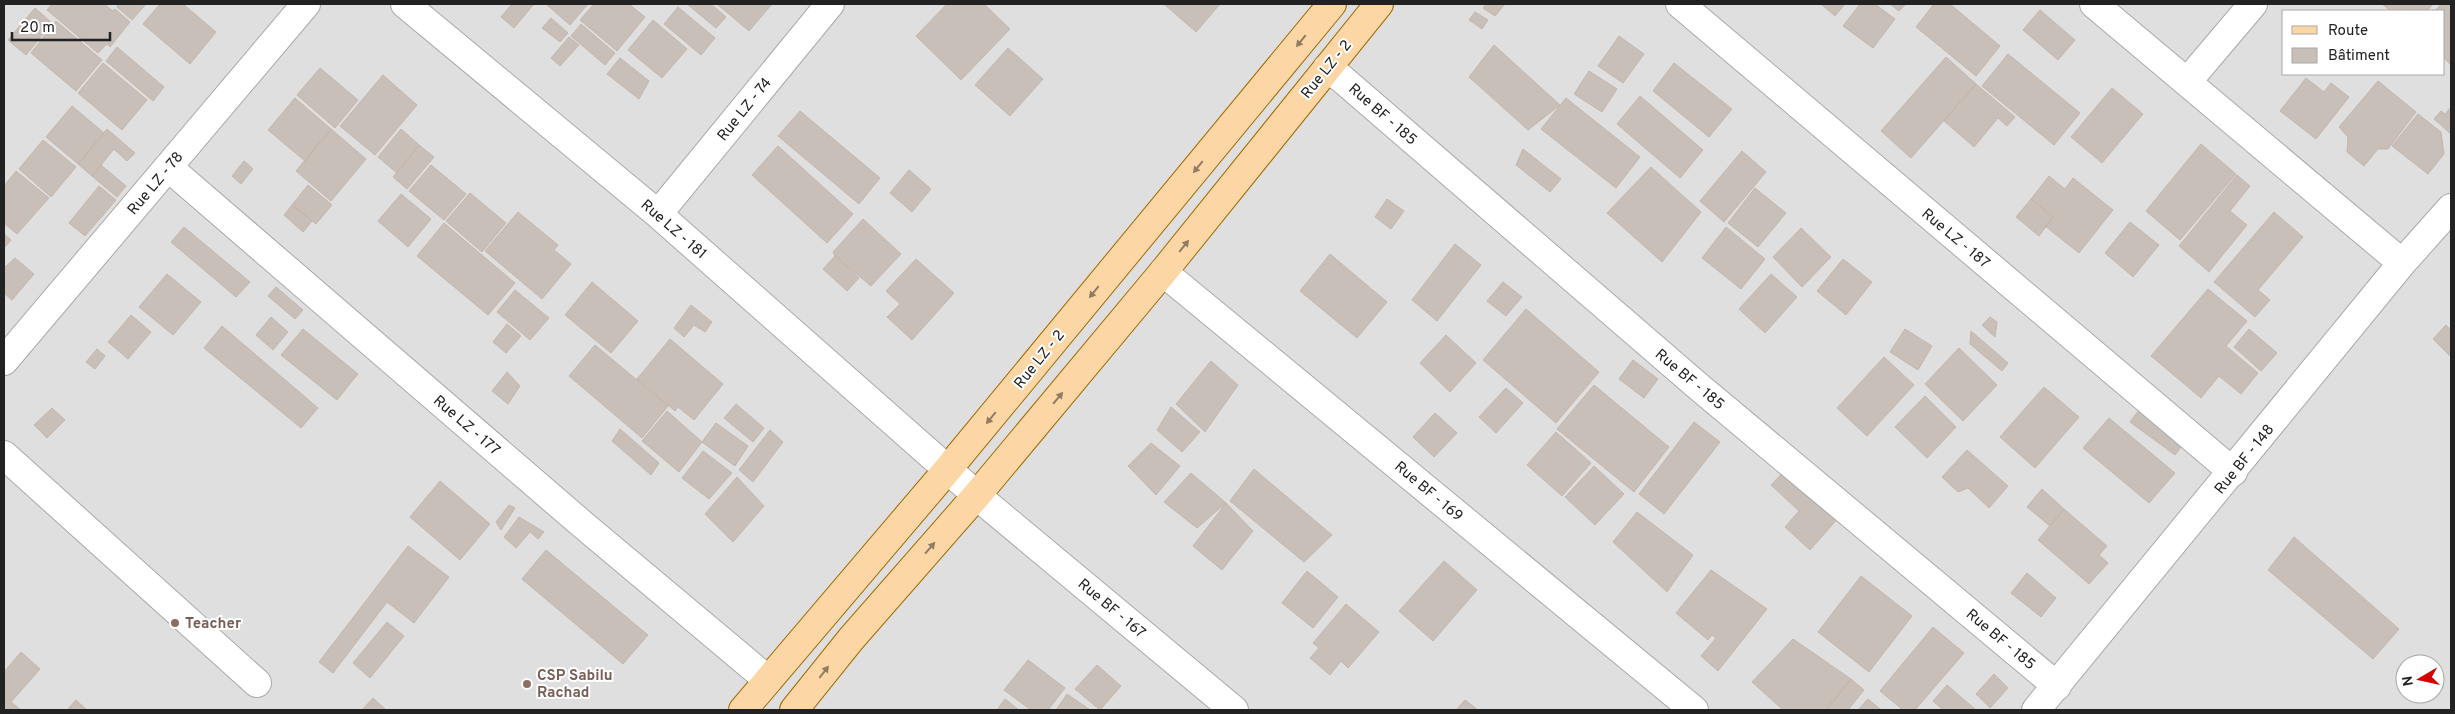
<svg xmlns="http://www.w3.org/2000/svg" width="2455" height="714" font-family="Overpass,sans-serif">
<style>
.residential{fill:#e0dfdf;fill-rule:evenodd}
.building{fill:#c7bfb8;stroke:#c4b6ab}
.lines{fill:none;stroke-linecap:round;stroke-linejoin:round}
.minor-casing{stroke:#a9a9a9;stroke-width:30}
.major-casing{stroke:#a06b00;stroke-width:30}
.minor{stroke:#fff;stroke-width:28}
.major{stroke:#fcd6a4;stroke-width:28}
.oneway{fill:#8f7c63}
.education-dot{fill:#8d6e63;stroke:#fff;stroke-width:2}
.labels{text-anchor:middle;stroke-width:4;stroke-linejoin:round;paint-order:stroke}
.street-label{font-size:15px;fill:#222;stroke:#fff}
.education-label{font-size:15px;font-weight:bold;fill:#785e54;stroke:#fff;text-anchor:start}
</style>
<rect width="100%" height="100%" fill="#f2efe9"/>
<!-- residential -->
<path class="residential" d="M4 4H2451V710H4ZM2284 11H2444V74H2284ZM2405 664H2435V694H2405Z"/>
<!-- building -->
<path class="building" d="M52 4H104L113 11 115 9 130 22 110 47 107 44 98 53 47 10Z
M118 4H146L132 20 117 7Z
M160 4H183L216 32 190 64 143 24Z
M512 4H534L514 28 501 17Z
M546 4H588L570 25Z
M594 4H629L645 17 617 51 580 20Z
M687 4H711L726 17 716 28Z
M717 4H772L749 31Z
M947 4H984L1010 29 961 80 916 36Z
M1164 4H1220L1196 32Z
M1486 4H1505L1495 16 1483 8Z
M1821 4H1845L1835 16Z
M1860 4H1875L1895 19 1873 48 1843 26Z
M1890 4H1906L1899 11Z
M1934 4H1950L2000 46 1976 76 1916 27Z
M2382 4H2433L2427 11H2391Z
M2441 4 2451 5V65L2444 58V11H2435Z
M678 7 715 38 701 55 664 24Z
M35 8 52 23 26 55 8 40Z
M2040 10 2075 40 2058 60 2023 30Z
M1475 12 1488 20 1482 29 1469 20Z
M551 18 568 33 560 42 542 28Z
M653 20 687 49 662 78 628 50Z
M56 21 102 60 76 91 31 53Z
M581 24 615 53 605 65 571 36Z
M1619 36 1644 54 1623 83 1598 66Z
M569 37 579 45 560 66 551 58Z
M1494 45 1560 105 1528 130 1469 77Z
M117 47 164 87 153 101 106 61Z
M1008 48 1043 79 1010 116 975 85Z
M2008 54 2080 113 2054 145 1982 86Z
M1946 57 1976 84 1911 158 1881 131Z
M620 58 649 81 639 99 607 74Z
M103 63 147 100 122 130 78 93Z
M1674 63 1732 109 1709 137 1653 91Z
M320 68 358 100 335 128 297 95Z
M1589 71 1617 89 1602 112 1574 94Z
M383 75 417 105 375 155 340 126Z
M2306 78 2324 92 2331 83 2349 97 2316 139 2280 111Z
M2378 81 2416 112 2388 149H2378L2364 166 2347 152 2348 137 2339 127Z
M1976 84 2015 117 2007 126 1998 118 1974 147 1944 121Z
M2112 88 2143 114 2102 163 2071 137Z
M1640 96 1703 150 1680 178 1617 124Z
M295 98 331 129 305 161 268 130Z
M1566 98 1640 157 1616 188 1541 129Z
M72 106 104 133 78 164 46 137Z
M2451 107V134L2434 119 2441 111 2445 114Z
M800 111 880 178 859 204 778 136Z
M2418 114 2441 132 2444 154 2428 174 2392 146Z
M107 129 135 153 127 161 114 149 92 176 78 164Z
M331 129 366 159 331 201 296 171Z
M401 129 419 145 397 173 378 157Z
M43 140 76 167 51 197 19 169Z
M2201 144 2236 174 2180 240 2146 211Z
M419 145 434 157 407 189 393 177Z
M778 146 853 214 827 243 752 175Z
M1523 149 1561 179 1550 192 1516 165Z
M1742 151 1766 172 1724 222 1700 201Z
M244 161 253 169 241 184 232 176Z
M101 165 126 186 117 197 92 176Z
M431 165 466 194 444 220 409 191Z
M1651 167 1701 212 1662 262 1607 213Z
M909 170 931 189 912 212 890 193Z
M16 171 49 198 17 234 4 223V186Z
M2237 175 2250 186 2230 211 2247 225 2209 272 2179 246Z
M2049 176 2065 189 2073 178 2113 210 2079 253 2045 226 2053 217 2031 199Z
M308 185 332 205 316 224 292 205Z
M99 186 116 200 85 236 69 223Z
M1755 188 1786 213 1758 247 1728 223Z
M470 193 506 223 482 252 446 221Z
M401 194 431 219 408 247 378 221Z
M1387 199 1404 211 1391 229 1375 217Z
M2031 199 2053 217 2039 236 2016 217Z
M292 205 312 221 303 232 284 215Z
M518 212 558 245 554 250 571 264 542 299 485 251Z
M2274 212 2303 237 2258 290 2270 300 2255 317 2214 282Z
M863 219 901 254 871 286 835 256 833 252Z
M2130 222 2159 245 2133 277 2105 253Z
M444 223 515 283 488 315 417 256Z
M184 227 250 282 236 297 171 242Z
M1726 227 1765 259 1741 289 1702 258Z
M1801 228 1831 257 1802 287 1773 257Z
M4 234 11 240 4 248Z
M1455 244 1481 265 1437 321 1412 300Z
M1330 254 1387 302 1357 338 1300 291Z
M835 256 859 278 847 291 823 269Z
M15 258 34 274 12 300 4 293V268Z
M916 259 954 293 912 340 887 317 900 304 886 291Z
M1843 259 1872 282 1846 315 1817 291Z
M167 274 201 302 173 335 139 307Z
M1771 274 1797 297 1765 333 1739 309Z
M592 282 638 321 611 353 565 315Z
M1503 282 1522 297 1506 316 1487 301Z
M276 287 303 310 295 319 268 296Z
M2208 289 2247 321 2226 346 2258 373 2241 394 2219 376 2201 398 2151 356Z
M515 290 549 318 530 340 497 312Z
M691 305 712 322 705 332 694 325 684 337 674 328Z
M1526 309 1599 372 1556 423 1483 360Z
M131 315 151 332 128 359 108 342Z
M271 317 288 332 273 350 256 335Z
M1990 317 1997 322 1995 337 1982 325Z
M507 324 521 336 506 353 493 342Z
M2446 325 2451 330V357L2433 339Z
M222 326 318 408 301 428 204 348Z
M303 329 358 374 337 400 281 355Z
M1905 329 1932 346 1918 370 1890 352Z
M2249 329 2277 353 2261 371 2234 347Z
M1971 331 2008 363 2002 371 1970 344Z
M1446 335 1476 363 1450 392 1420 363Z
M670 339 723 384 694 420 678 407 675 411 637 379Z
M595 345 668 406 642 438 569 376Z
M1959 348 1997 385 1963 421 1925 384Z
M97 349 105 356 95 369 86 362Z
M1884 357 1914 385 1867 436 1837 408Z
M1633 360 1658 379 1644 398 1619 379Z
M1211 361 1238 385 1205 432 1176 404Z
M507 372 520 386 508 404 492 391Z
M1594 385 1669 447 1634 492 1557 429Z
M2044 387 2079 417 2035 468 2000 437Z
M1506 388 1523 403 1496 433 1479 417Z
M1925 396 1956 427 1927 458 1895 427Z
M736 404 764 428 753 442 724 418Z
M1171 407 1200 432 1182 452 1157 430Z
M52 408 65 420 47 438 34 425Z
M2139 410 2184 443 2175 455 2130 422Z
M667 411 702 442 679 472 642 441Z
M1435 413 1457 433 1434 457 1413 437Z
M2109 418 2175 473 2149 503 2083 448Z
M1694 422 1720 442 1664 514 1639 494Z
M716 423 748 446 735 466 702 442Z
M620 429 659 463 651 475 612 441Z
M770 430 783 442 753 482 739 470Z
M1556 432 1591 463 1562 496 1527 465Z
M1151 443 1180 466 1156 495 1128 466Z
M1967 450 2008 486 1989 508 1968 488 1958 492 1942 477Z
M703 451 732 473 709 499 682 478Z
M1594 466 1624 494 1595 525 1565 497Z
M1787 468 1840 516 1810 550 1785 527 1799 511 1771 485Z
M1254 469 1332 535 1304 562 1230 501Z
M1191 473 1226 503 1197 528 1164 502Z
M737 477 764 506 733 542 705 514Z
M440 481 490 524 460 560 410 517Z
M2042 489 2064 509 2050 526 2027 507Z
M1226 503 1253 531 1222 570 1193 546Z
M509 505 515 508 501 530 496 522Z
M2064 509 2107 546 2099 555 2108 563 2089 584 2038 540Z
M1637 512 1693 555 1667 592 1613 542Z
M519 517 544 532 538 539 530 532 516 548 504 537Z
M2294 537 2399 629 2373 659 2268 570Z
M408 546 449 577 414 623 387 602 333 673 319 662Z
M546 550 648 635 623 664 522 579Z
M1444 561 1477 590 1433 641 1399 611Z
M1711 570 1767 609 1718 671 1701 656 1716 638 1712 635 1708 640 1676 613Z
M1307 571 1338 597 1313 628 1282 603Z
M2027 573 2056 598 2041 617 2011 593Z
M1861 576 1912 616 1869 672 1818 632Z
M1346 604 1379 632 1348 668 1341 661 1330 675 1310 658 1319 648 1313 643Z
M387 622 404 636 370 678 353 663Z
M1933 627 1964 653 1915 710H1903L1880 691Z
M1793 639 1851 679 1826 710H1783L1752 682Z
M21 652 40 669 11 702 21 710H4V672Z
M1028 660 1065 688 1048 710H1031L1004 690Z
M1097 665 1121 686 1100 710 1075 689Z
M1994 674 2008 688 1990 708 1976 694Z
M1851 679 1864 690 1848 710H1826Z
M1947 685 1975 709 1973 710H1943L1933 701Z
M1067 694 1090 710H1056Z
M373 698 386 710H362Z
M1005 699 1019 710H997Z
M1868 699 1881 710H1858Z
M76 700 87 710H67Z
M1465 700 1478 710H1456Z"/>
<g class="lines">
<!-- minor casing -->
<g class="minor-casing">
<path id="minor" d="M405 4 658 214 989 506 1234 710
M1680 4 2233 472
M2094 4 2402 263
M1327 68 1341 78 1699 387 2057 686
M2187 82 2253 4
M168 167 582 524 768 680
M658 214 830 4
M1163 272 1694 710
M4 361 306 4
M4 455 257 683
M2036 710 2402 263 2451 208"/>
</g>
<!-- major casing -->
<g class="major-casing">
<path id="major" d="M743 710 948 469 1332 4
M794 710 851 639 977 495 1163 272 1379 4"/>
</g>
<!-- minor -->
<use href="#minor" class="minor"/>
<!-- major -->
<use href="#major" class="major"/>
</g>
<!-- one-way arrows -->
<defs><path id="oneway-solid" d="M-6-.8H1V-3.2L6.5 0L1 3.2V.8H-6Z" transform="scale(1.25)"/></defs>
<g class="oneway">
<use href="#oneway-solid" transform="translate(1301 41) rotate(129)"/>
<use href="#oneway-solid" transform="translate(1198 167) rotate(129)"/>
<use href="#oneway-solid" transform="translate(1184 246) rotate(-51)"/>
<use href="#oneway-solid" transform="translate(1094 292) rotate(129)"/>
<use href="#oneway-solid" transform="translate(1058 398) rotate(-50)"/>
<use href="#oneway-solid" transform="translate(991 418) rotate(129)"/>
<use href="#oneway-solid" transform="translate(930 548) rotate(-49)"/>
<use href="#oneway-solid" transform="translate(824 672) rotate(-52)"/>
</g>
<!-- markers -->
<g class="education-dot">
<circle cx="175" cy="623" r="5"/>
<circle cx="527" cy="684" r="5"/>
</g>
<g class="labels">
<!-- street labels -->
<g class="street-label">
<text transform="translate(1326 69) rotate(-51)" y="5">Rue LZ - 2</text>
<text transform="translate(744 109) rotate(-51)" y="5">Rue LZ - 74</text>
<text transform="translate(1383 114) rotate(41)" y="5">Rue BF - 185</text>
<text transform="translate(155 183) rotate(-50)" y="5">Rue LZ - 78</text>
<text transform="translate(674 229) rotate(41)" y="5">Rue LZ - 181</text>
<text transform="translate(1956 238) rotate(40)" y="5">Rue LZ - 187</text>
<text transform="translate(1039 359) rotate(-51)" y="5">Rue LZ - 2</text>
<text transform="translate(1690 379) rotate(40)" y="5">Rue BF - 185</text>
<text transform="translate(467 425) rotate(41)" y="5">Rue LZ - 177</text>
<text transform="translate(2244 459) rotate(-51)" y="5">Rue BF - 148</text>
<text transform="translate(1429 491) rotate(40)" y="5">Rue BF - 169</text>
<text transform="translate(1112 608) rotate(40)" y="5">Rue BF - 167</text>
<text transform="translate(2001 639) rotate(40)" y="5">Rue BF - 185</text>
</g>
<!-- education labels -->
<g class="education-label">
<text x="185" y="628">Teacher</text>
<text x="537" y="680">CSP Sabilu<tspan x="537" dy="17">Rachad</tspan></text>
</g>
</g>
<!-- border -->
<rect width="2455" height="714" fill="none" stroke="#222222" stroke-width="10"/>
<!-- legend -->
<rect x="2282" y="10" width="162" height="65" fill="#ffffff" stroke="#a7a7a7"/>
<rect x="2292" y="26" width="25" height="8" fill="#fcd6a4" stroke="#a7a7a7"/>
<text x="2328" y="35" font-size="15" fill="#222222">Route</text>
<rect x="2292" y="48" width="25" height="15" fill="#c7bfb8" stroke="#a7a7a7"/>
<text x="2328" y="60" font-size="15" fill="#222222">Bâtiment</text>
<!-- north arrow -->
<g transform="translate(2420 679) rotate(261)"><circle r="24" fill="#ffffff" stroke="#a7a7a7"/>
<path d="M0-4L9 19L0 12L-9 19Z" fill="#d40000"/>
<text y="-8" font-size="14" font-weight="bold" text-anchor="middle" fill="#222222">N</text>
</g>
<!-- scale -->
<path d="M12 32v8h98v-8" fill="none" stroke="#222222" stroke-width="2.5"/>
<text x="20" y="32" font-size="15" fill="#222222" stroke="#ffffff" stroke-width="4" paint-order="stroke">20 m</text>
</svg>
